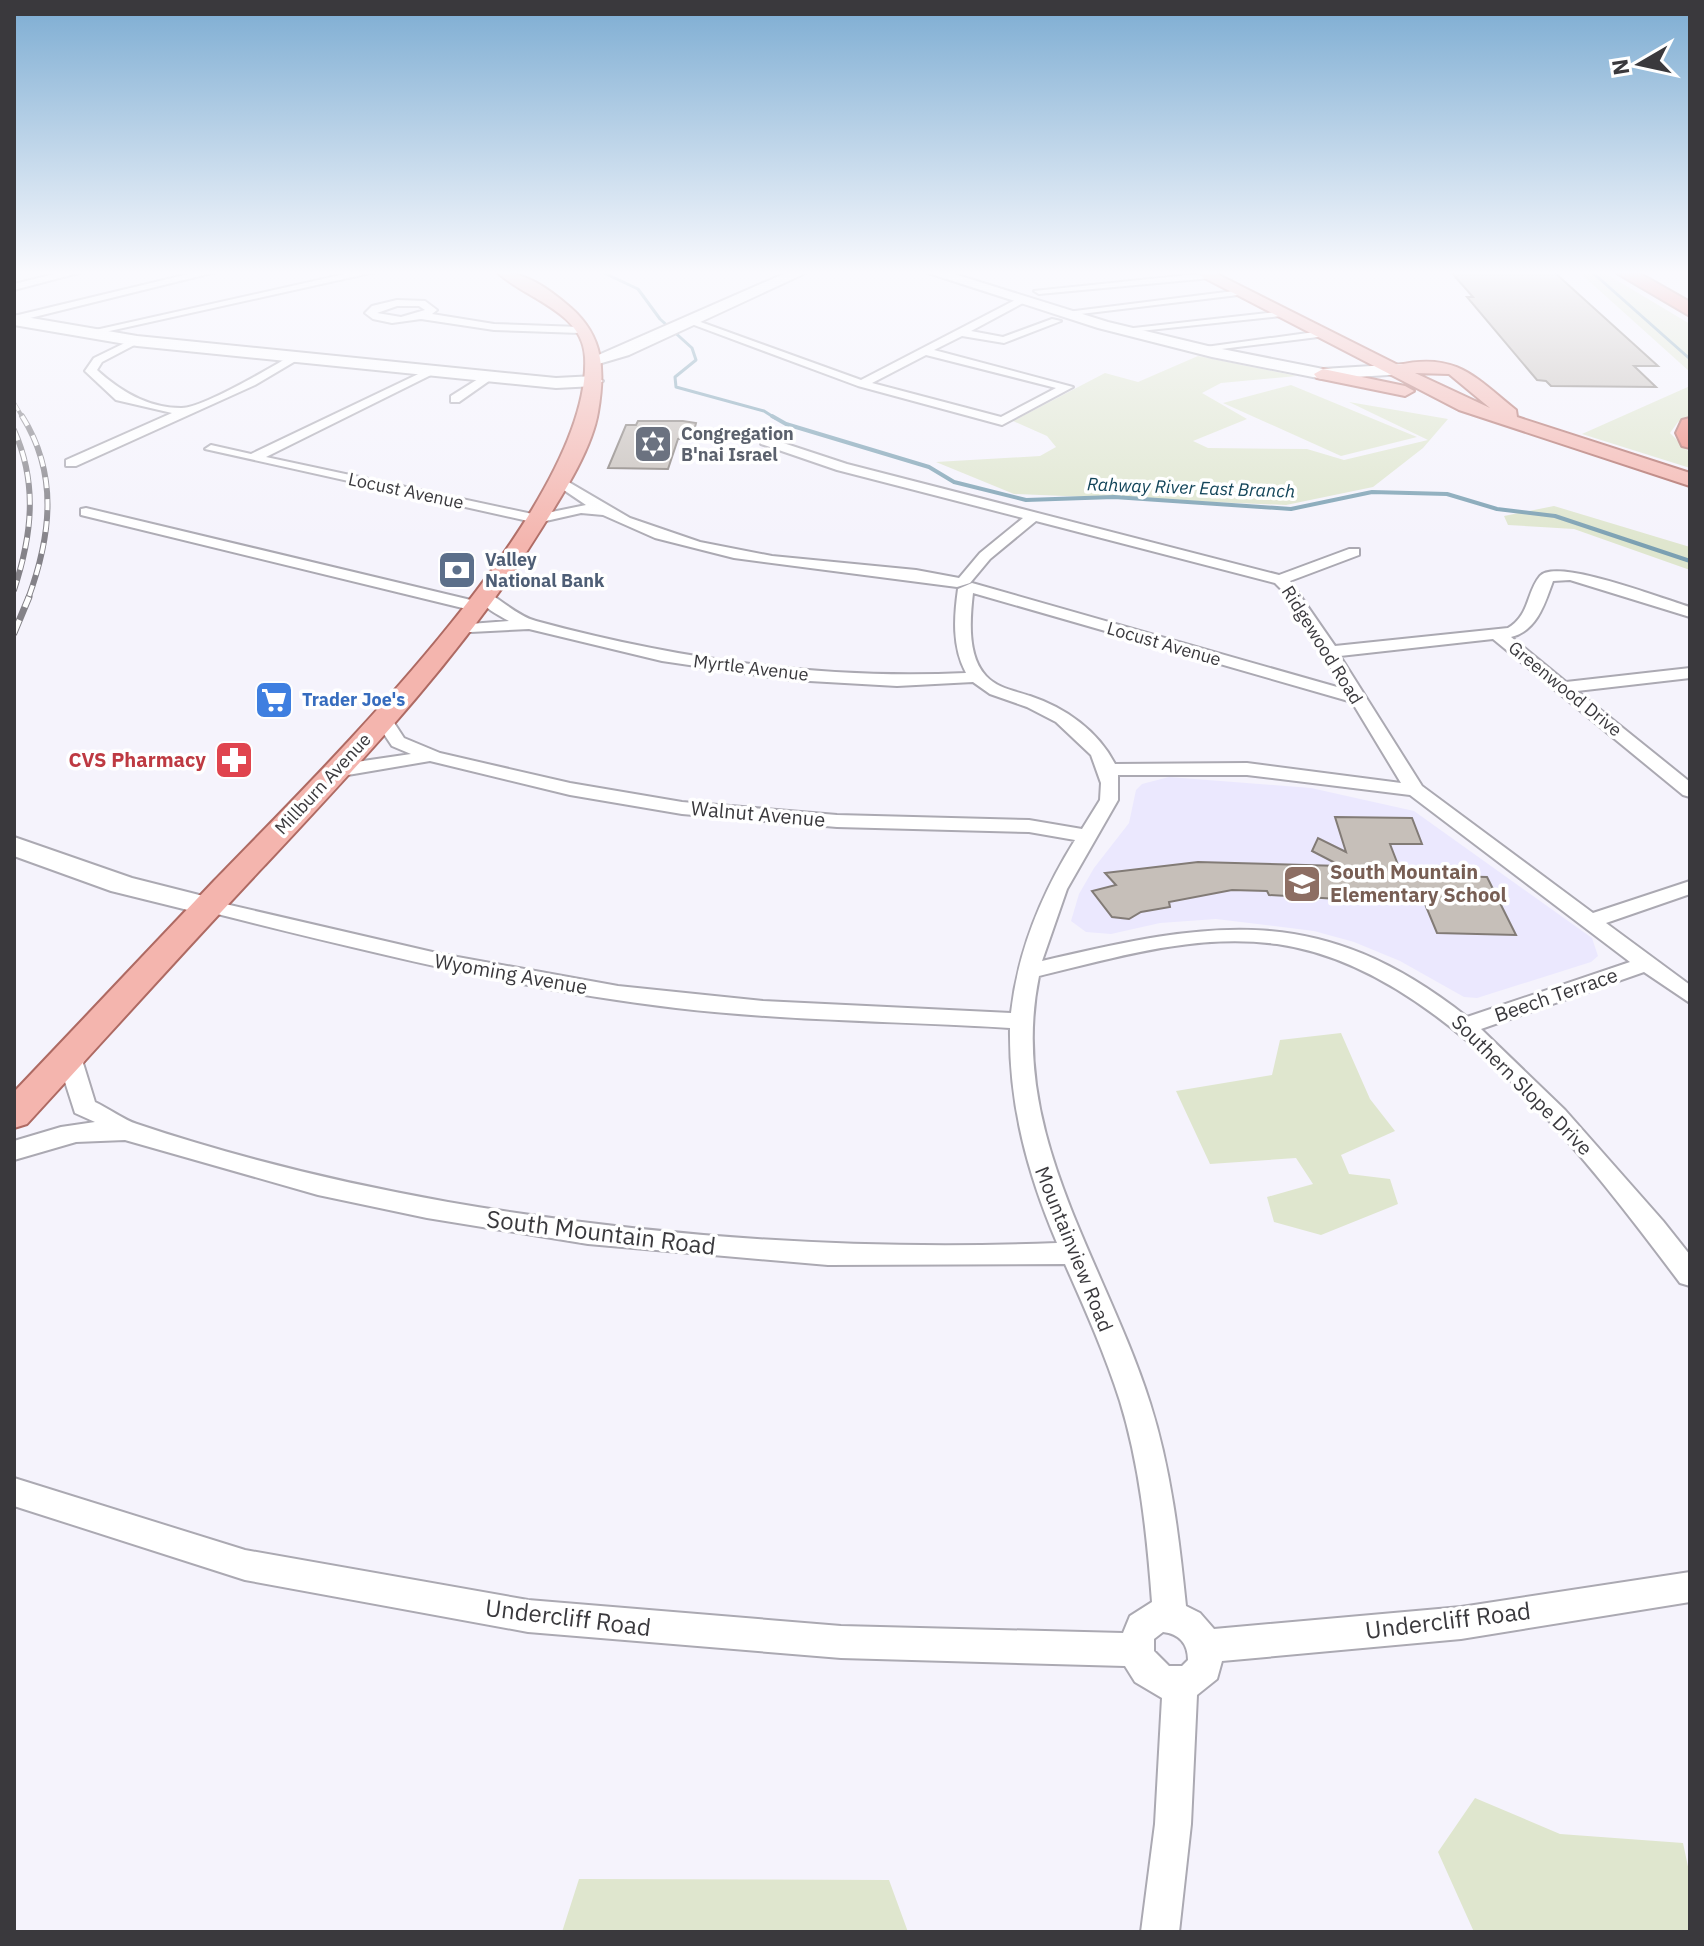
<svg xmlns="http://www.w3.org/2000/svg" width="1704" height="1946" font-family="'IBM Plex Sans',sans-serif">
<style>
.education{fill:#ebe8fe}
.green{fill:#dfe6ce}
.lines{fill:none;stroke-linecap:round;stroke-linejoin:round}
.stream-far1{stroke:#7ba0b2;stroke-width:3}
.stream{stroke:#7ba0b2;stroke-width:4}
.building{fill:#c6bfb9;stroke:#827b76;stroke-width:2}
.street-casing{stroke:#aba9b2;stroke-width:4}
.secondary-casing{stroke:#aba9b2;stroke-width:4}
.primary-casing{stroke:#ae6a63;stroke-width:4}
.highway-casing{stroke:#ae6a63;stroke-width:4}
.street{fill:#fff;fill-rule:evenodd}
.secondary{fill:#fff;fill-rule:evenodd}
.primary{fill:#f4b5ae;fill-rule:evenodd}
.highway{fill:#ed8478;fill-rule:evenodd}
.rail-far2-casing{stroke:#848288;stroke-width:4}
.rail-far1-casing{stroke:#848288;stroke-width:6}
.rail-casing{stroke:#848288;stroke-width:7}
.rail-far2{stroke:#fff;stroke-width:3;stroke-dasharray:9;stroke-linecap:butt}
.rail-far1{stroke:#fff;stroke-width:4;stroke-dasharray:11;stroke-linecap:butt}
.rail{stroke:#fff;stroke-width:5;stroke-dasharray:14;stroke-linecap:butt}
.labels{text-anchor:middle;stroke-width:7;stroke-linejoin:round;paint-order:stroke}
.far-worship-label{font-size:18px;font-weight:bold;fill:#5b616d;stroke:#fff;text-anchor:start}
.far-water-label{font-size:18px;font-style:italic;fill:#13455a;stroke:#fff}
.far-street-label{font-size:18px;fill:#3a393d;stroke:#fff}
.far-service-label{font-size:18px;font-weight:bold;fill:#4e5e75;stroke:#fff;text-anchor:start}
.far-shop-label{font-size:18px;font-weight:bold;fill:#366cbe;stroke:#fff;text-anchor:start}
.health-label{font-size:20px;font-weight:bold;fill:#be3a42;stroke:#fff;text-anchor:end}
.street-label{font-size:20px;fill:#3a393d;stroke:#fff}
.education-label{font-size:20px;font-weight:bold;fill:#785e54;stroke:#fff;text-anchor:start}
.near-street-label{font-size:24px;fill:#3a393d;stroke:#fff}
</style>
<rect width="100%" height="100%" fill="#f5f3fc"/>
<!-- education -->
<path class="education" d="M1169 777 1311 788 1414 811 1592 938 1598 956 1591 962 1477 998 1464 997 1400 961 1354 942 1314 931 1216 919 1160 923 1111 934 1086 932 1071 921 1079 894 1094 868 1129 823 1136 790 1142 784Z"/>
<!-- green -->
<path class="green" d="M1579 272H1603L1690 324V372Z
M1198 356 1297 376 1221 383 1202 393 1247 419 1193 441 1208 448 1307 449 1344 460 1428 440 1349 402 1448 419 1423 448 1373 487 1286 505 1014 494 936 462 1040 456 1056 447 1047 436 1013 421 1105 373 1138 382Z
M1291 385 1417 437 1341 456 1223 403Z
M1690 386V418L1678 422 1670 433 1690 453V468L1582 434Z
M1554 506 1690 547V570L1574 529 1508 525 1504 516Z
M1341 1033 1370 1099 1395 1131 1341 1155 1349 1174 1390 1179 1398 1204 1321 1235 1274 1222 1267 1197 1313 1184 1296 1158 1210 1164 1176 1091 1272 1075 1280 1040Z
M1475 1798 1560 1834 1683 1843 1690 1876V1932H1474L1438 1852Z
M579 1879 889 1880 908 1932H562Z"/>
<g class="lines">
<!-- stream-far1 -->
<path class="stream-far1" d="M602 272 638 289 660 319 692 348 696 360 675 377 676 387 764 411 775 418
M1592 272 1690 359"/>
<!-- stream -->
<path class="stream" d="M772 416 786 424 929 467 954 482 1026 500 1114 497 1291 509 1372 492 1447 494 1497 509 1555 516 1690 561"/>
</g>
<!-- building -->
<path class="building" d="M1451 272H1554L1658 366H1634L1656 387 1551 386 1546 381 1537 380 1467 297H1473Z
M638 421H683L696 423 692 439H678L668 469 608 468 626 425H636Z
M1335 817 1412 818 1422 844H1390L1402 875 1487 877 1516 935 1437 933 1425 904 1269 895 1267 891 1232 890 1169 902 1170 907 1141 912 1129 919 1112 917 1092 891 1116 885 1105 873 1198 862 1341 866 1312 851 1318 838 1346 852Z"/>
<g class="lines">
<!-- street casing -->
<g class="street-casing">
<path id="street" d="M63 272H82L14 290V284Z
M197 272H216L14 322V316Z
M354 272H375L87 336 82 333Z
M1208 273 1211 278 1039 294 1034 291Z
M1242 290 1238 295 1064 316 1059 313Z
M1021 297 1025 302 971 331 1003 337 1052 319 1061 321 1004 343 962 336 934 350 1073 387 1002 425 858 386 686 322 695 320 861 380ZM926 355 1056 388 1001 417 872 383Z
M397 300 425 301 437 310 432 314 494 324 580 327 585 330 580 333 494 330 421 319 392 323 373 319 365 313 372 306ZM397 306H419L425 310 401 317 377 313Z
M1285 311 1281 316 1121 333 1116 330Z
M1322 331 1326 336 1197 352 1191 349Z
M133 339 142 341 102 362 97 370C120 391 148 408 181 408 202 409 273 366 294 354L304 356 255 385 76 466H66V460L172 413 116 400 85 371 94 358Z
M433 367 437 372 266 457 537 515 586 505 555 484V478L560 477 630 518 700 542 772 556 916 570 959 578 980 553 1023 518 837 470 761 444V438L765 437 847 464 1279 575 1349 549H1359V555L1290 581 1335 646 1508 628C1530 615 1526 593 1540 576 1556 557 1666 600 1690 607V617L1570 580 1553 581C1545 603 1537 631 1511 637L1566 682 1690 668V678L1577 691 1690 782V797L1683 795 1493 639 1340 656 1422 786 1593 913 1690 881V894L1606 923 1690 985V1003L1644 972 1481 1029 1565 1110 1663 1221 1690 1255V1286L1680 1283C1586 1158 1442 967 1277 944 1196 933 1117 957 1039 976 1007 1133 1105 1261 1150 1403 1171 1469 1179 1538 1186 1606L1200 1613 1214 1629 1461 1607 1690 1572V1602L1461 1639 1222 1661 1217 1679 1197 1695 1191 1824 1179 1932H1141L1155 1824 1162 1698 1135 1682 1125 1666 841 1658 528 1632 245 1580 14 1506V1478L245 1550 528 1600 841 1626 1123 1633 1130 1616 1152 1602C1147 1535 1140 1466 1120 1401 1105 1354 1085 1309 1065 1264L828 1265 588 1244 427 1218 318 1195 125 1140 76 1142 14 1160V1141L61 1127 95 1122 75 1113 59 1063 72 1042 80 1040 92 1048 83 1063 95 1102C108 1108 124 1120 137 1124 238 1158 342 1183 448 1202 650 1237 852 1251 1057 1243 1027 1172 1009 1105 1010 1028 899 1021 787 1021 676 1008 515 989 358 949 201 910L198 906 208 900 441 954 618 986 763 1001 1011 1013C1018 950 1042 893 1075 840L1029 832 837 827 682 814 570 795 430 761 336 777 327 771 336 765 411 754 392 746 374 719 383 714 389 715 404 738 440 753 570 783 682 802 837 815 1029 820 1082 829 1100 800 1101 783 1091 755 1056 722 1027 707 990 694 973 682 897 686 792 680 662 661 529 629 451 633 449 630 457 625 509 621C496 614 485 608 475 596L483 591C498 596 515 615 536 621 676 659 821 680 966 673 952 647 954 617 958 589L972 583 1344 689 1287 595 1275 583 1036 521 990 559 970 583 957 587 734 558 655 538 603 515 581 513 537 523 205 449 211 445 251 454ZM973 593 1352 702 1401 783 1247 763 1115 764C1098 731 1066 708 1030 696 1015 691 997 688 986 676 967 656 970 619 973 593ZM1118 775H1247L1410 795 1630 962 1467 1017C1320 901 1212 921 1042 961L1067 889 1118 800ZM1163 1632C1179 1634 1188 1643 1188 1660L1182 1666H1169L1154 1651V1639Z
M486 374 496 376 459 402H451V396Z
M86 508 475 601 483 606 475 611 81 515V509Z"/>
</g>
<!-- secondary casing -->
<g class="secondary-casing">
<path id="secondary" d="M788 272H808L629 355 595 365 587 360Z
M925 272H948L1108 322 1212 347 1323 369 1404 364 1412 369 1404 374 1323 379 1212 357 1098 328Z
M14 315 137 336 556 378 595 376 603 381 595 386 556 388 137 346 14 325Z
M14 837 132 878 219 900 223 906 219 912 208 915 111 891 14 856Z"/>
</g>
<!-- primary casing -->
<g class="primary-casing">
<path id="primary" d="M497 272C526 272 549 289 571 308 604 337 605 371 598 412 592 449 563 494 543 526 466 651 364 759 264 866 184 951 106 1038 27 1124L14 1128V1092C81 1022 147 951 214 881 317 774 593 508 585 357 583 311 524 298 497 272Z
M1193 272H1213L1398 365C1456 352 1475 377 1516 410L1517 417 1690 473V486L1459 410ZM1415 373 1449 374 1490 408Z
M1323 369 1405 386 1414 391 1405 396 1317 378 1314 374Z"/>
</g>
<!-- highway casing -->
<g class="highway-casing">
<path id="highway" d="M1615 272H1637L1690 302V316Z
M1690 418V448L1682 446 1676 433 1682 420Z"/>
</g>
<!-- street -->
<use href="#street" class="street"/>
<!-- secondary -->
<use href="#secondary" class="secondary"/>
<!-- primary -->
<use href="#primary" class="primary"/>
<!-- highway -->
<use href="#highway" class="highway"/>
<!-- rail-far2 casing -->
<g class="rail-far2-casing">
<path id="rail-far2" d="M14 403 23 418"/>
</g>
<!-- rail-far1 casing -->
<g class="rail-far1-casing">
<path id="rail-far1" d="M22 416C59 475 51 536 28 599
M14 430C38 484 32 535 14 590"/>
</g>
<!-- rail casing -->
<g class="rail-casing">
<path id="rail" d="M14 633 29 597"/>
</g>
<!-- rail-far2 -->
<use href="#rail-far2" class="rail-far2"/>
<!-- rail-far1 -->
<use href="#rail-far1" class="rail-far1"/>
<!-- rail -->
<use href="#rail" class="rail"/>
</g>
<!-- sky -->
<linearGradient id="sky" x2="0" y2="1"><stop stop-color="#7cacd2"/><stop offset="0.5" stop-color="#fafafe"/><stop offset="1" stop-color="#fafafe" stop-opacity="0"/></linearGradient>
<rect width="1704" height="545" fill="url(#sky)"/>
<!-- icons -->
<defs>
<g id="synagogue-square" transform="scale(2)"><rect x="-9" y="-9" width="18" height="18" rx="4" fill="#6b7280" stroke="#fff"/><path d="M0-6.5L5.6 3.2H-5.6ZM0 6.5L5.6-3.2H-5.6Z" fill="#fff"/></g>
<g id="bank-square" transform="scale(2)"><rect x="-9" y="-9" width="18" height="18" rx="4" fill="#5c6f8a" stroke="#fff"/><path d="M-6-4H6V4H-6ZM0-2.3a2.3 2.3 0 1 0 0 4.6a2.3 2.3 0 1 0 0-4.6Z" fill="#fff"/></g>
<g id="supermarket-square" transform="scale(2)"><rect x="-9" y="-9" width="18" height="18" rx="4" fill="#3f7fe0" stroke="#fff"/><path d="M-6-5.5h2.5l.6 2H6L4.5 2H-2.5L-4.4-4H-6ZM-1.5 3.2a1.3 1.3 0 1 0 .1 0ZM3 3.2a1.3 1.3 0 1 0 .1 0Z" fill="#fff"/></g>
<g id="pharmacy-square" transform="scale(2)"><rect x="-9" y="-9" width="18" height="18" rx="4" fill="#e0444e" stroke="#fff"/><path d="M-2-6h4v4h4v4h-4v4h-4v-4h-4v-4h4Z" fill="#fff"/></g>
<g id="school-square" transform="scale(2)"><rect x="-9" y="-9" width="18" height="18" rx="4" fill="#8d6e63" stroke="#fff"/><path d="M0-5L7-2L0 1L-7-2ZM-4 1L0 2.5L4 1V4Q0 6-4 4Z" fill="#fff"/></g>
</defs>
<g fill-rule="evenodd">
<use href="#synagogue-square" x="653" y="444"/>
<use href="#bank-square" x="457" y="570"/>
<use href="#supermarket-square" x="274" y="700"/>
<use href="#pharmacy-square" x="234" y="760"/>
<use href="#school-square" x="1302" y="884"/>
</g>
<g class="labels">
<!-- far-worship labels -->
<g class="far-worship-label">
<text x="681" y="440">Congregation<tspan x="681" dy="21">B'nai Israel</tspan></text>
</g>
<!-- far-water labels -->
<g class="far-water-label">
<text transform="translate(1191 488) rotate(2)" y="6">Rahway River East Branch</text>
</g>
<!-- far-street labels -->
<g class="far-street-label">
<text transform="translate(406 491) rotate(12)" y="6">Locust Avenue</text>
<text transform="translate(1164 644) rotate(16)" y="6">Locust Avenue</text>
<text transform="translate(1322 645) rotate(58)" y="6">Ridgewood Road</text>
<text transform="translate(751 668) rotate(7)" y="6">Myrtle Avenue</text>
<text transform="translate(1565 689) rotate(39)" y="6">Greenwood Drive</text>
<text transform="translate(323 784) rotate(-47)" y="6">Millburn Avenue</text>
</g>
<!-- far-service labels -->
<g class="far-service-label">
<text x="485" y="566">Valley<tspan x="485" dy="21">National Bank</tspan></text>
</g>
<!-- far-shop labels -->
<g class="far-shop-label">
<text x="302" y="706">Trader Joe's</text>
</g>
<!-- health labels -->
<g class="health-label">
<text x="206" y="767">CVS Pharmacy</text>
</g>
<!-- street labels -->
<g class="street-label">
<text transform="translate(758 814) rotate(5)" y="7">Walnut Avenue</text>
<text transform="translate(511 974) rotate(10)" y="7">Wyoming Avenue</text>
<text transform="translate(1556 995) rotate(-19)" y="7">Beech Terrace</text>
<text transform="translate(1522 1085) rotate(45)" y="7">Southern Slope Drive</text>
<text transform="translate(1074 1249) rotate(68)" y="7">Mountainview Road</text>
</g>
<!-- education labels -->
<g class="education-label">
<text x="1330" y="879">South Mountain<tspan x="1330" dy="23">Elementary School</tspan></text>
</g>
<!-- near-street labels -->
<g class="near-street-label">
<text transform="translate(601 1233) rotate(7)" y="8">South Mountain Road</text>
<text transform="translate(568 1618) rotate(7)" y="8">Undercliff Road</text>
<text transform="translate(1448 1621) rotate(-7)" y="8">Undercliff Road</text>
</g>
</g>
<!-- border -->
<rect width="1704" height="1946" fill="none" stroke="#3a393d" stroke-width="32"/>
<!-- north arrow -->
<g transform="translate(1640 64) rotate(261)" stroke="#ffffff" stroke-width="6" paint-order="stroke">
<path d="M0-6L14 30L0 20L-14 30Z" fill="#3a393d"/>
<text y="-12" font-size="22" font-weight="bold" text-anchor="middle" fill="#3a393d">N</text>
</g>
</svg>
